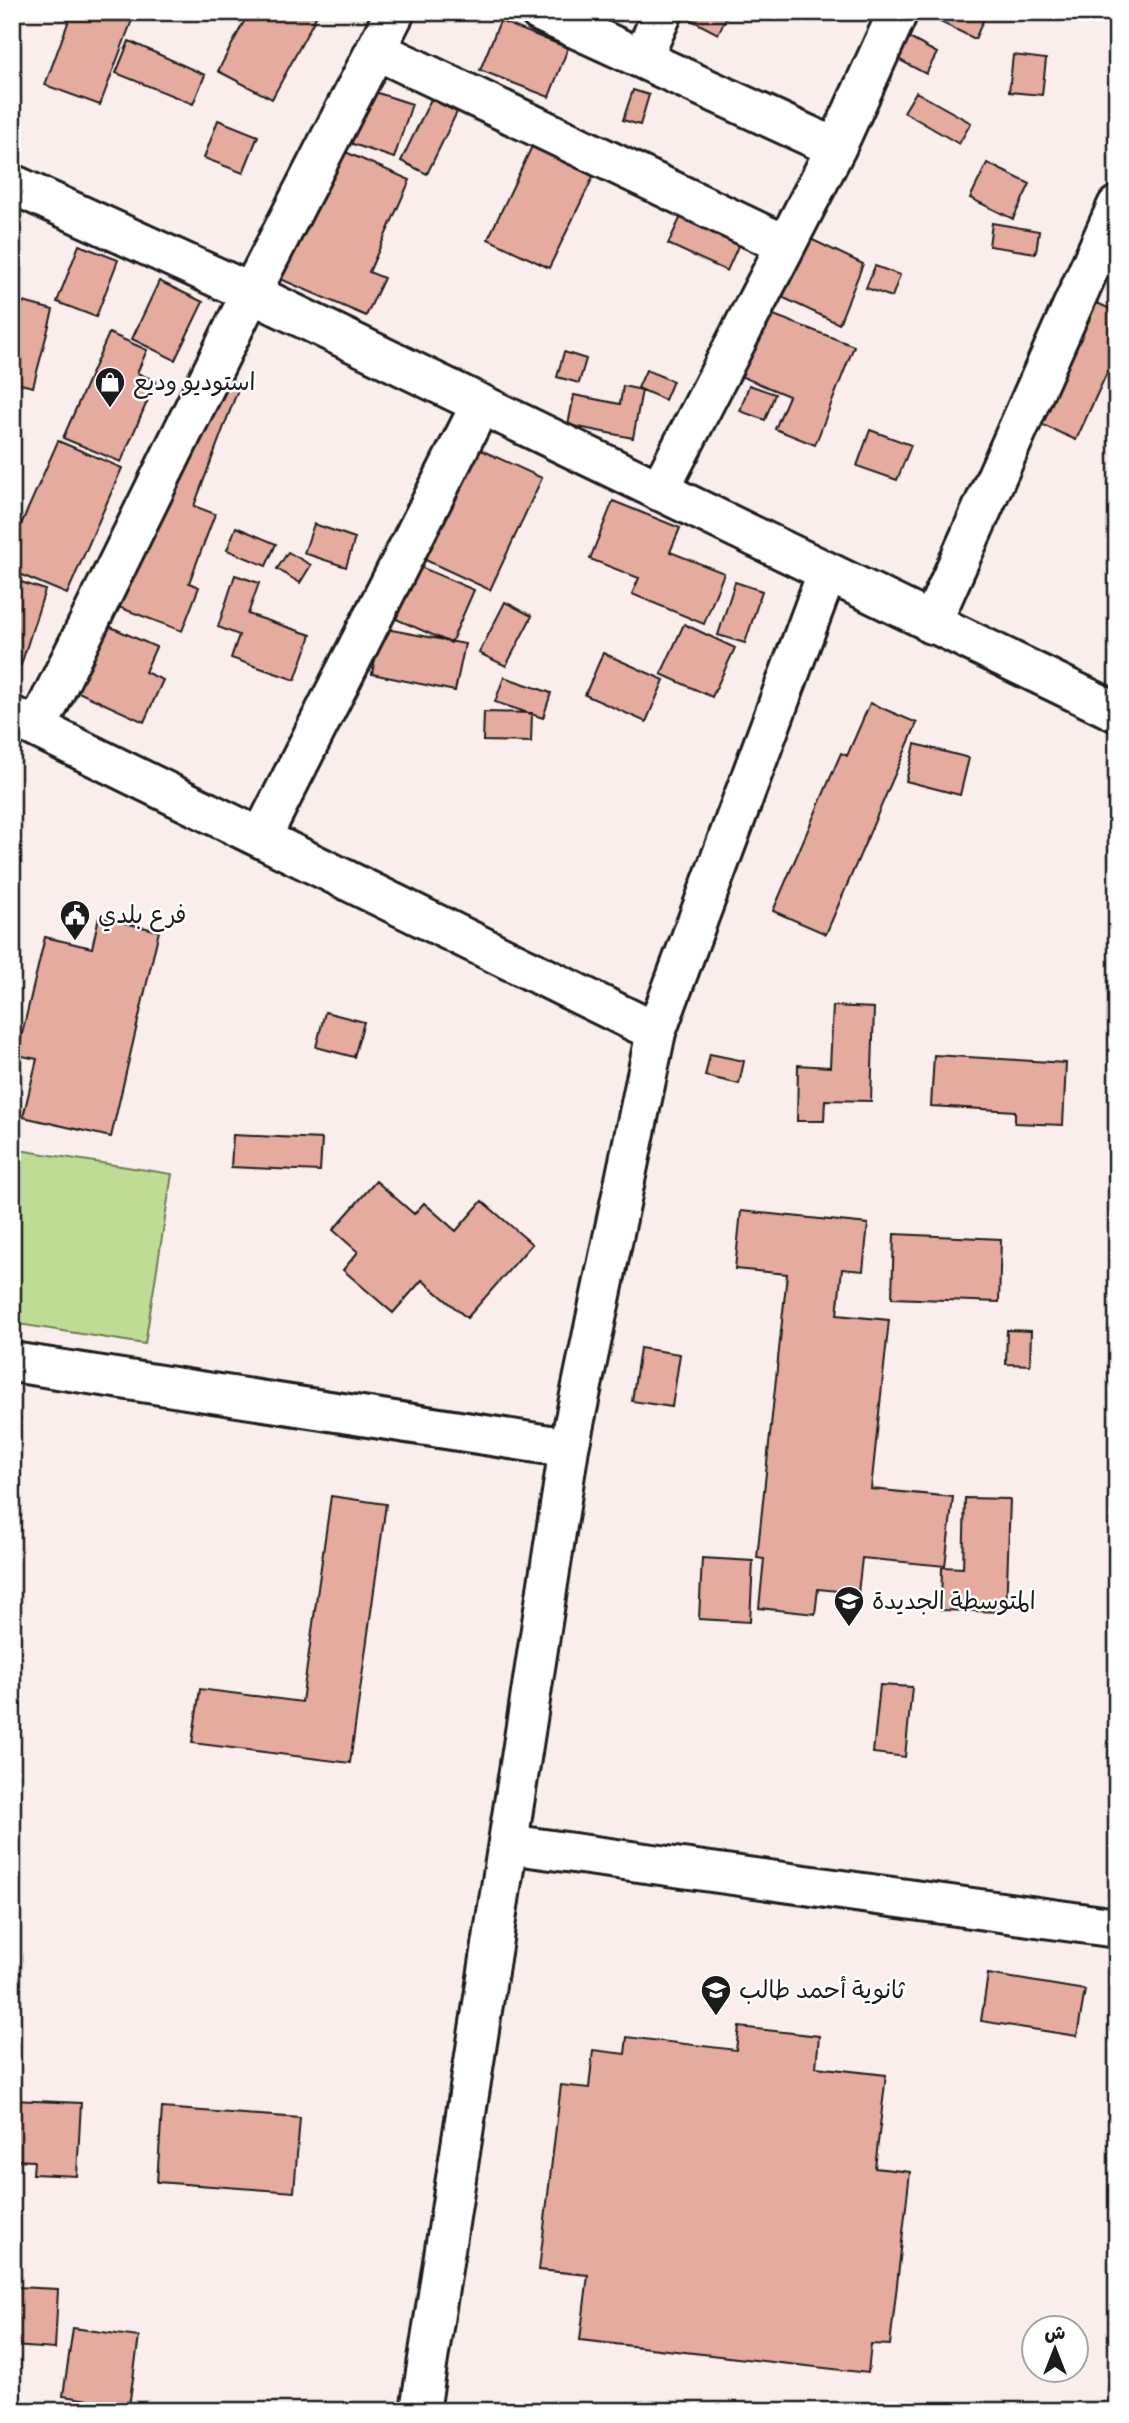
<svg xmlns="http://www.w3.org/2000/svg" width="1129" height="2423" font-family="Delius,'Playpen Sans Arabic',sans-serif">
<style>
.green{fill:#bfdc94;stroke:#6e7c58;stroke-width:2}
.building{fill:#e4ab9e;stroke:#1c1c1c;stroke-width:2}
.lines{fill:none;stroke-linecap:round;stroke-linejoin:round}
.street-casing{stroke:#1c1c1c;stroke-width:44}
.street{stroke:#fff;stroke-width:38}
.labels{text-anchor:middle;stroke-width:5;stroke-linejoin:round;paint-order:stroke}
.poi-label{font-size:24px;fill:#1c1c1c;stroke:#fff;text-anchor:start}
</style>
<rect width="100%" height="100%" fill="#faeeec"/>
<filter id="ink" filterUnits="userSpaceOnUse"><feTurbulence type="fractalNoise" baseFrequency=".0143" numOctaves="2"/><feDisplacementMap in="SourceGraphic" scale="14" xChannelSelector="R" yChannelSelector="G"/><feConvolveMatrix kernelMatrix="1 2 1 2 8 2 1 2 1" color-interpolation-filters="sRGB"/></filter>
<g filter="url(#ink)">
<!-- green -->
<path class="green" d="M12 1149 172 1174 145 1344 12 1323Z"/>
<!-- building -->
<path class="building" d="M72 12H135L100 105 45 85Z
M141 12H163L160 19Z
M203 12H227L224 20Z
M249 12H306L316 17 272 99 218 71Z
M676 12H729L718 34Z
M920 12H987L975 39Z
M500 21 568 48 549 97 480 70Z
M893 29 937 53 926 74 881 50Z
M129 41 205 75 193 104 116 73Z
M1013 55 1046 59 1042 95 1009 92Z
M359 87 412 104 394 158 341 140Z
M633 90 649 95 640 125 623 120Z
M916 92 971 123 959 144 904 112Z
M431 99 457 112 427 174 401 161Z
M218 120 258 136 243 173 204 158Z
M313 138 410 180 369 272 384 278 366 316 255 268Z
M534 142 596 171 549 268 488 239Z
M987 163 1030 184 1013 219 970 198Z
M684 210 742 237 727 271 668 244Z
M992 223 1039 231 1036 253 989 246Z
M798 233 863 264 839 324 769 291Z
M79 245 118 260 96 317 57 302Z
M875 266 900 275 892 297 866 288Z
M159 281 203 302 175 360 132 339Z
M1061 287 1117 312V351L1076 440 1005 408Z
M12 299 53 310 33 387 12 382Z
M753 307 854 346 815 445 775 429 789 396 728 371Z
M109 333 147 350 137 373 156 381 121 462 63 438Z
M564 352 586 359 579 383 557 377Z
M646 370 673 381 665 400 638 388Z
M204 371 240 384 194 506 215 514 189 583 199 587 182 631 113 605Z
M749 385 775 394 765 420 740 411Z
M623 386 642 390 633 438 568 425 574 395 620 404Z
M870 430 911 445 897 480 857 466Z
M58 441 122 468 67 594 12 571V545Z
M470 445 542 478 490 590 419 557Z
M613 501 680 528 670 552 724 573 704 624 632 594 639 578 590 559Z
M314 524 355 538 346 567 304 553Z
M236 527 276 544 266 566 227 550Z
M288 552 311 565 300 583 277 569Z
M418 566 474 590 451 643 396 619Z
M235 575 259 583 248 614 311 635 295 680 231 658 239 635 218 627Z
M12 579 45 590 21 665 12 662Z
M735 582 762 591 745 643 718 635Z
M505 602 532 616 506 666 479 653Z
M95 620 156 647 145 672 163 680 144 722 65 686Z
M684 624 735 648 712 697 661 674Z
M381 628 465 644 455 691 372 674Z
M603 653 664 680 646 722 585 695Z
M504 677 551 693 543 718 495 702Z
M870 703 917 723 826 934 773 911 841 753 847 756Z
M484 712 532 713 531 742 483 741Z
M915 744 969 758 960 795 906 781Z
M99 917 159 931 111 1137 23 1117 37 1059 17 1055 45 937 92 948Z
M833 1006 874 1008 871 1101 825 1100 824 1121H797L798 1065 830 1067Z
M325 1012 364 1022 354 1057 316 1047Z
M710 1054 744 1061 739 1084 705 1076Z
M934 1055 1066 1063 1063 1125 1015 1123V1111L931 1106Z
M233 1135 322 1139 320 1171 231 1167Z
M376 1181 414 1214 424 1203 456 1231 482 1201 532 1244 467 1318 422 1280 393 1313 343 1270 358 1252 333 1230Z
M741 1211 868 1224 863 1271 842 1269 837 1315 889 1320 871 1489 953 1497 945 1566 862 1558 858 1593 818 1589 815 1614 759 1608 764 1559 757 1558 787 1274 735 1269Z
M894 1234 1001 1239 999 1302 892 1298Z
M1007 1330 1031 1331 1030 1365 1006 1364Z
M640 1348 680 1354 672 1407 632 1401Z
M331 1496 386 1504 350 1763 192 1743 200 1689 302 1702Z
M965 1498 1010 1499 1006 1612 941 1610 942 1567 963 1568Z
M702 1558 753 1561 750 1622 699 1619Z
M880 1685 912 1687 905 1757 873 1753Z
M988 1974 1085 1990 1077 2036 981 2021Z
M739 2027 819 2036 816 2067 886 2075 875 2168 910 2172 890 2345 871 2344 868 2373 580 2340 588 2275 539 2270 561 2085 589 2088 593 2050 625 2054 627 2037 736 2050Z
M12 2100 81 2103 77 2176 33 2174 34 2161 12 2160Z
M162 2108 300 2118 294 2192 157 2182Z
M12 2283H16V2287L58 2289 55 2349 12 2346Z
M73 2328 139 2337 129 2406 63 2396Z"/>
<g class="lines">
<!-- street casing -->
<g class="street-casing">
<path id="street" d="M540 12 836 148
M376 50 786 245
M642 59 663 12
M12 184 251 293 1117 712
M659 491 836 148 898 12
M931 624 1117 206
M12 716 656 1032
M37 728 251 293 395 12
M261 838 481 404
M12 1362 569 1448 420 2411
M569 1448 656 1032 827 573
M508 1844 1117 1928"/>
</g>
<!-- street -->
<use href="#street" class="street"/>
</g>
</g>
<!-- icons -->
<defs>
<g id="shop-pin" transform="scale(1.575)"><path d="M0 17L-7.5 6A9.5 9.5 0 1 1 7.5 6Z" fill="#1c1c1c" stroke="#fff"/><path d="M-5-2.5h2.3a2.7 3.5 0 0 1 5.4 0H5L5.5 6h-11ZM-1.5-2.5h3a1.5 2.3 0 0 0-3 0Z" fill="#fff"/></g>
<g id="civic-pin" transform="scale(1.575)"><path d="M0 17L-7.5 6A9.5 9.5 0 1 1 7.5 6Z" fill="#1c1c1c" stroke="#fff"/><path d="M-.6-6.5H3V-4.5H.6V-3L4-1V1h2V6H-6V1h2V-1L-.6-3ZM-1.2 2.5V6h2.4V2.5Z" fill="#fff"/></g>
<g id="school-pin" transform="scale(1.575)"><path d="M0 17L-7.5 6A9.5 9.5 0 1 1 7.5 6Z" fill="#1c1c1c" stroke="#fff"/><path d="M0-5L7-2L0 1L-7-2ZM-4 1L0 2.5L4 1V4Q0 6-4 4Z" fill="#fff"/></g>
</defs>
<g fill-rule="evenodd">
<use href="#shop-pin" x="110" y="382"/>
<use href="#civic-pin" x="75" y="915"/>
<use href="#school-pin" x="849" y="1601"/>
<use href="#school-pin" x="716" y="1990"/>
</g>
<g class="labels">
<!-- poi labels -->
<g class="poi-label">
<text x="133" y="390">استوديو وديع</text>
<text x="98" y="923">فرع بلدي</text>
<text x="872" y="1609">المتوسطة الجديدة</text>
<text x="739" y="1998">ثانوية أحمد طالب</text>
</g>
</g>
<!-- margin -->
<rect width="1129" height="2423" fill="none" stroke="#fff" stroke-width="42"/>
<rect x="21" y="21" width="1087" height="2381" fill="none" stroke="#1c1c1c" stroke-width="2.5" filter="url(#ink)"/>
<!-- north arrow -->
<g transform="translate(1055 2349)"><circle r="33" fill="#ffffff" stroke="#a4a4a4" stroke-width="2"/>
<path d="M0-5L12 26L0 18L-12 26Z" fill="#1c1c1c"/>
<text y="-10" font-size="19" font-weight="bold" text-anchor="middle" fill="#1c1c1c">ش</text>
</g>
</svg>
